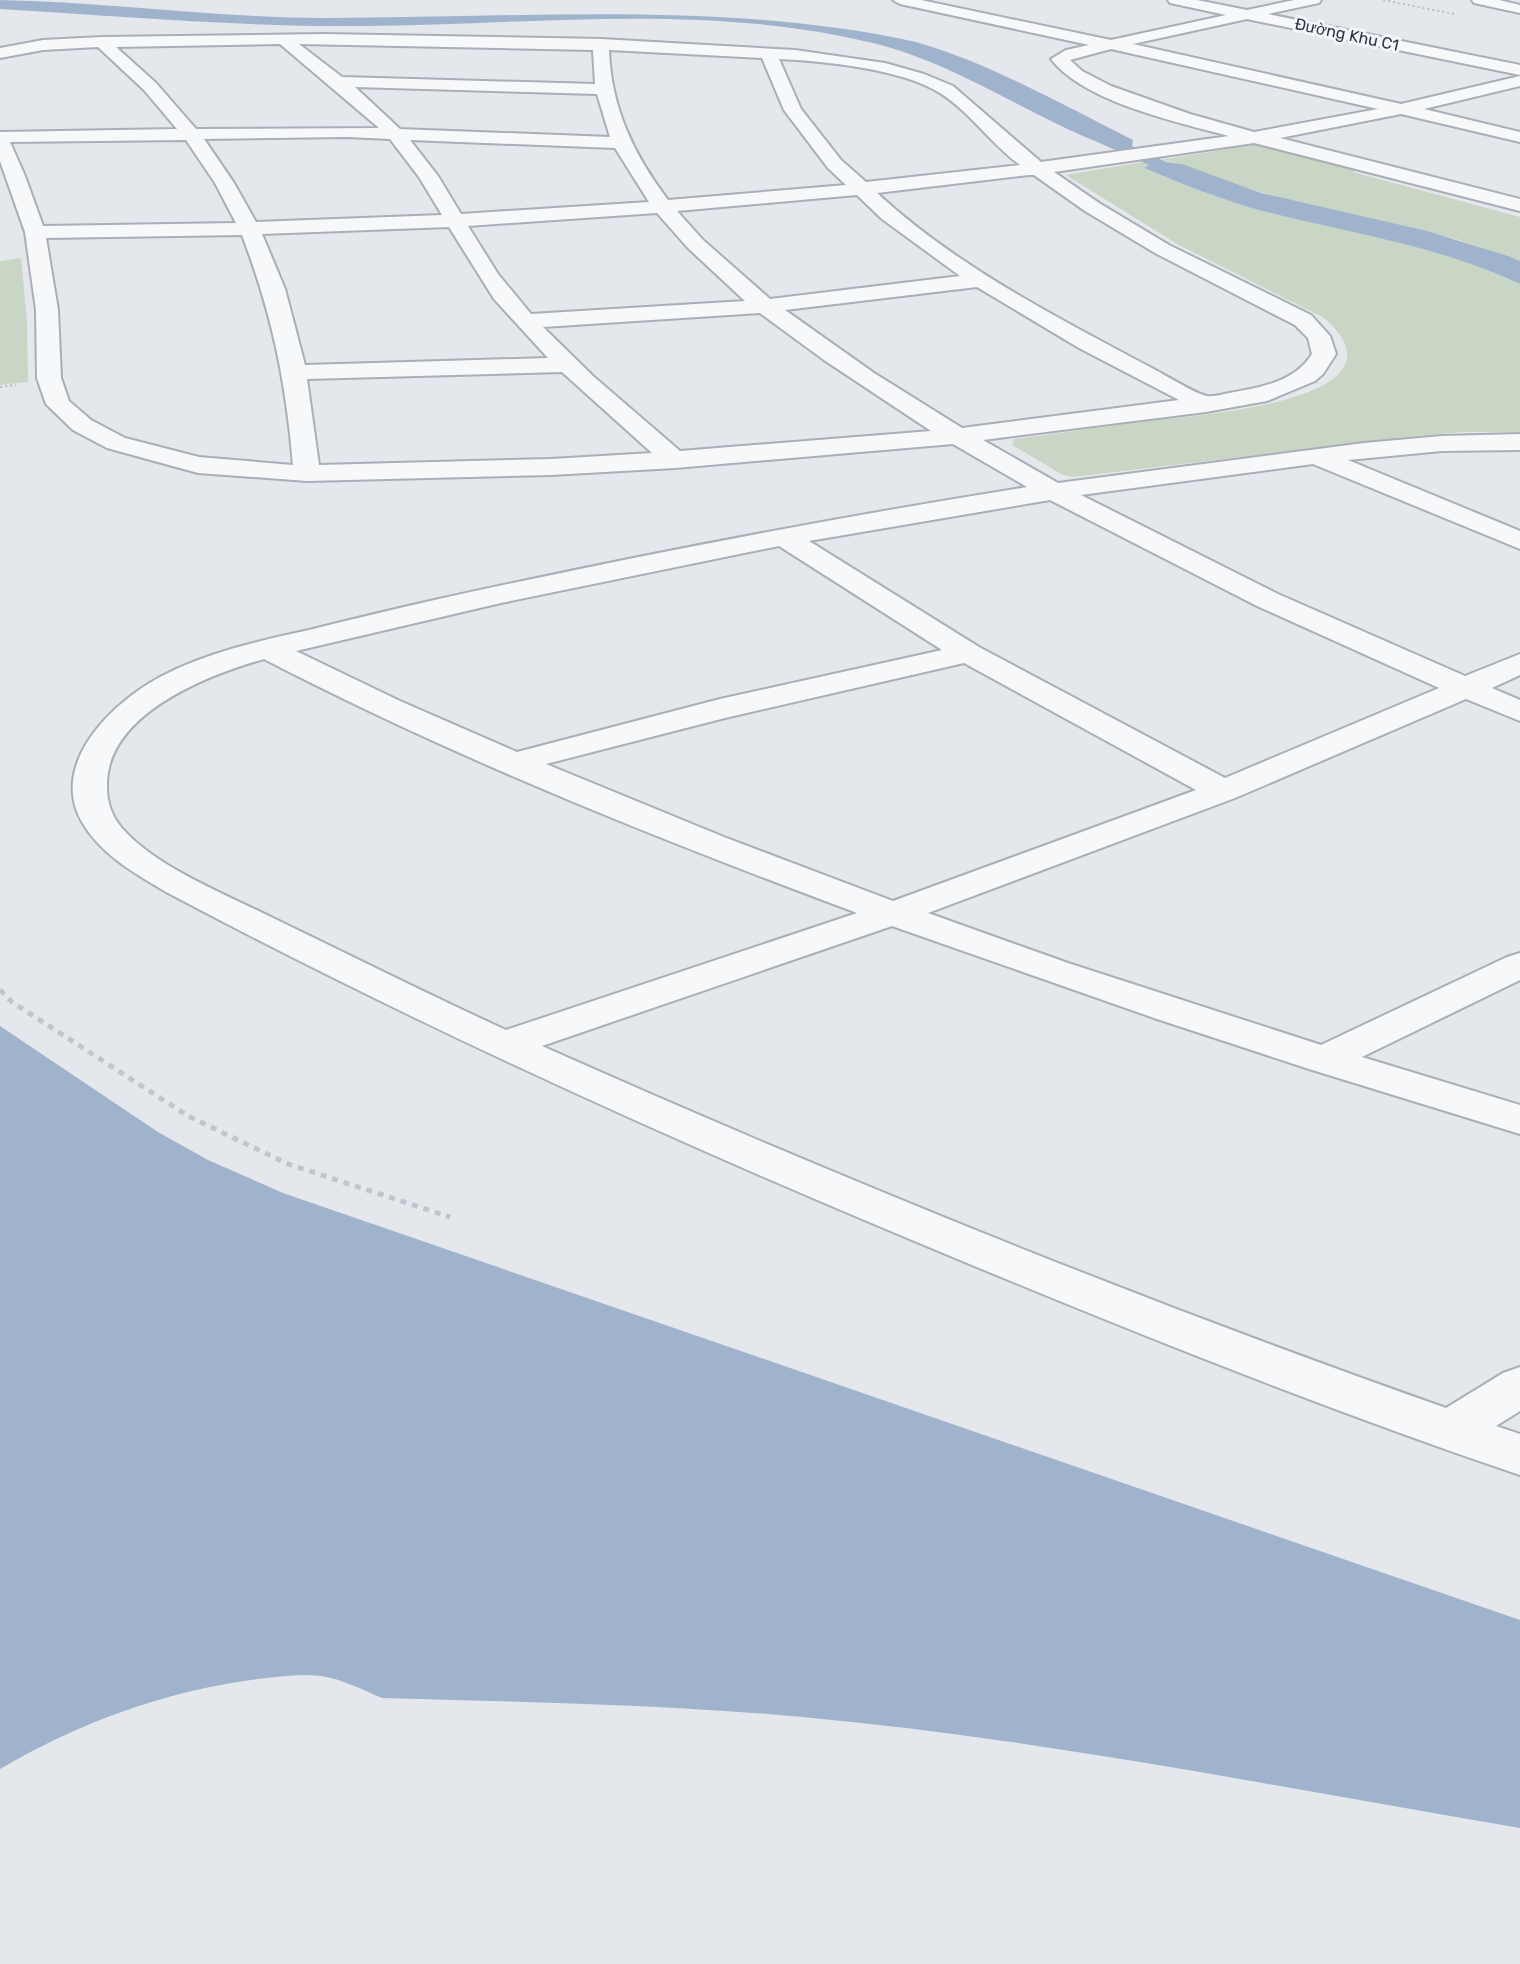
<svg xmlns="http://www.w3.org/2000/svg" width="1520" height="1964" font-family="Rubik,sans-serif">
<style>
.green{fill:#c9d6c5}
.water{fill:#9fb4cc}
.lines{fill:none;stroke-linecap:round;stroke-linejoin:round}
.minor-casing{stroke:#a9aeb7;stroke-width:4}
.path-far2{stroke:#c2c5cb;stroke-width:2;stroke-dasharray:2.5 2.5;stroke-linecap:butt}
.path-far1{stroke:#c2c5cb;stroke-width:2.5;stroke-dasharray:2.5 2.5;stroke-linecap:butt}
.path{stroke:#c2c5cb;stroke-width:5;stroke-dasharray:6 6;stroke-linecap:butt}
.minor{fill:#f7f8fa;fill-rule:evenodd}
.labels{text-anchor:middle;stroke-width:6;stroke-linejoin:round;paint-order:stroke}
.far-street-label{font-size:16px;fill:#2b3445;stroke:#f4f6f9}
</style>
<rect width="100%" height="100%" fill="#e4e7ec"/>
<!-- green -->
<path class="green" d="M1258 144 1357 169 1353 172 1520 217V261L1456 239 1297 203 1227 182 1182 164 1160 160Z
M1144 162 1149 165 1145 169C1183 184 1222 200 1262 210 1349 233 1438 245 1520 284V432H1463L1416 436 1073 477 1063 475 1012 445 1014 439C1062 433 1109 426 1157 420 1198 415 1418 400 1324 318L1177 244 1066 175Z
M21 258 27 322 28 382 0 385V261Z"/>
<!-- water -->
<path class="water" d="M0 0C109 2 217 18 325 18 521 18 724 0 916 42 992 64 1063 105 1133 140L1132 146 1166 162 1182 164 1261 193 1427 231 1508 256 1520 261V284C1437 245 1348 233 1259 210 1220 199 1182 184 1144 168L1149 165C1118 150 1088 139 1057 124 997 95 939 59 873 43 704 2 532 25 361 26 240 27 120 16 0 9Z
M0 1026 158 1132 208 1160 283 1193 1520 1620V1828C1282 1788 1043 1739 802 1717 662 1704 522 1702 382 1698 363 1690 342 1679 321 1676 300 1673 278 1677 257 1679 165 1691 80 1722 0 1769Z"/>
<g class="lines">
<!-- minor casing -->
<g class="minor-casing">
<path id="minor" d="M893 0H921L1111 40 1226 15 1170 3 1168 0H1197L1247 10 1294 0H1321L1319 3 1268 14 1520 65V75L1247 19 1133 44 1401 104 1520 76V86L1424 109 1520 132V142L1401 114 1280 138 1520 199V211L1254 143 1054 172 1099 203 1169 245 1311 315 1330 336 1336 354 1323 374 1315 381 1267 401 1206 412 983 440 1058 483 1364 443 1442 436 1520 434V450L1442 451 1348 460 1520 531V549L1313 464 1081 495 1278 594 1465 676 1520 654V675L1492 688 1520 700V721L1466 699 1235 798 928 913 1068 963 1321 1045 1507 957 1520 953V980L1362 1057 1520 1105V1134L1309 1069 1157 1019 892 926 542 1046C838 1178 1140 1300 1446 1408L1503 1373 1520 1367V1411L1496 1426 1520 1434V1475C1333 1412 1149 1338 967 1263 696 1151 428 1031 168 893 136 874 101 855 82 822 48 763 114 701 162 676 208 652 259 641 309 630 349 620 390 610 430 601 629 557 826 519 1027 487L953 444 675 468 551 475 307 481 198 473 107 448 73 430 46 404 37 378 36 310 25 232 0 161V132L177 129 144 90 98 47 43 50 0 58V48L43 40 102 37 324 34 601 39 795 50 885 63 924 74 953 86 1041 162 1229 136C1177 122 1084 102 1051 59L1066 50 1089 45 900 4ZM280 44 379 128 196 129 156 83 116 47ZM299 44 593 50 595 84 342 77ZM1111 49 1378 109 1254 132 1190 114 1111 86 1082 71 1070 60ZM609 50 762 58 784 110 828 168 846 185 668 200C634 155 611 108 609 50ZM779 59C824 61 902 69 940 93 970 112 991 144 1020 165L866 182 841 160 801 109ZM355 87 597 94 610 137 400 129ZM347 137 390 139 419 177 442 215 256 222 234 183 204 139ZM186 140 215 183 236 223 43 226 25 176 10 142ZM410 140 615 148 649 202 461 214 438 176ZM1029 175H1034L1085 211 1155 253 1295 325 1308 338 1312 354C1295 382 1259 388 1229 393 1223 394 1214 397 1207 396 1195 394 1159 371 1146 365 1052 315 955 265 877 193ZM857 195 882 219 960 276 770 299 703 240 677 211ZM657 213 688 248 745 301 531 314 498 274 468 226ZM449 227 494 299 548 358 305 365 285 289 262 234ZM242 235C272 314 286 381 293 465L199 457 125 438 91 420 69 401 61 378 58 310 46 238ZM977 287 1079 348 1179 400 962 428 874 373 785 310ZM760 313 824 360 931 431 680 451 593 376 543 327ZM562 372 652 453 551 459 319 465 307 379ZM1050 500 1257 606 1439 688 1225 778 979 647 809 541ZM779 546 942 650 720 699 517 752 400 701 296 651 501 603ZM264 659C455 758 656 838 857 913L506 1030C427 994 350 955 271 917 225 894 155 867 121 827 112 816 107 802 107 788 104 715 207 675 264 659ZM964 663 1196 790 893 901 724 837 546 764 725 718Z
M1472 0H1499L1520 5V13L1474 3Z"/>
</g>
<!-- path-far2 -->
<path class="path-far2" d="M1383 0 1454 14"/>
<!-- path-far1 -->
<path class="path-far1" d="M0 387 16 385"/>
<!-- path -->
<path class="path" d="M0 990 12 1002 188 1116 288 1164 450 1217"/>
<!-- minor -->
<use href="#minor" class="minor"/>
</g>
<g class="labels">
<!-- far-street labels -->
<g class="far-street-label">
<text transform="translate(1347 34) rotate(12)" y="6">Đường Khu C1</text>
</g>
</g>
</svg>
